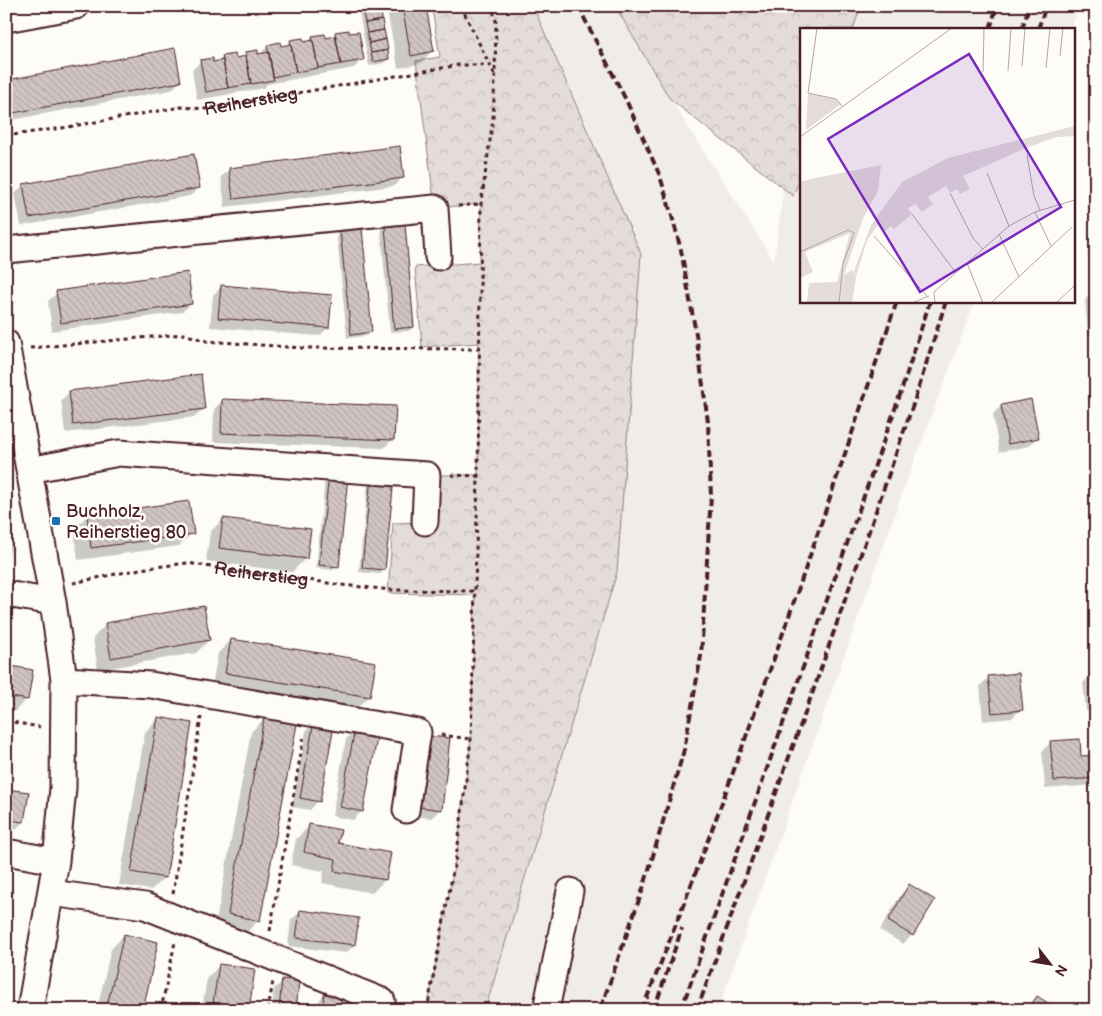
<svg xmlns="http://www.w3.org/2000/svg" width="1102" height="1016" font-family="'Balsamiq Sans',sans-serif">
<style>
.built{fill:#f0ece8}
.forest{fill:url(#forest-crowns);stroke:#967e82}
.shadow{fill:#0003}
.building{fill:url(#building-back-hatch);stroke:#4a1f2b}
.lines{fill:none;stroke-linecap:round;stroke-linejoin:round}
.minor-casing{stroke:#4a1f2b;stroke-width:29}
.path{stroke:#4a1f2b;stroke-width:3;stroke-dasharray:4 4;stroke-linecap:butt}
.minor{stroke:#fdfcf7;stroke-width:25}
.rail{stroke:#4a1f2b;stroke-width:4;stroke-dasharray:8 4;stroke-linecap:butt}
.poi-dot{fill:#1f6fb2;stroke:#fdfcf7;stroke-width:2}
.labels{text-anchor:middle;stroke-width:5;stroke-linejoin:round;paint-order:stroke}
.street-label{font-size:18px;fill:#4a1f2b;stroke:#fdfcf7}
.poi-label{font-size:18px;fill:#4a1f2b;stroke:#fdfcf7;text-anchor:start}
.inset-road{fill:none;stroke:#b5a4a5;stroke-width:1}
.view{fill:#7b2cbf;fill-opacity:0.15;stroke:#7b2cbf;stroke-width:2.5}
.inset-edge{fill:none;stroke:#4a1f2b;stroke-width:2.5}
</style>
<defs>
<pattern id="forest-crowns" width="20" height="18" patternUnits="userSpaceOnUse" patternTransform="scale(1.25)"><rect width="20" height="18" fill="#e3dcda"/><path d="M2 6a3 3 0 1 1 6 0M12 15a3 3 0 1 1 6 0" fill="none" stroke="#c4bcbb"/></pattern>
<pattern id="building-back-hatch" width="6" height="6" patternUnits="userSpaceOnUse" patternTransform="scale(1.25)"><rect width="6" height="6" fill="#d0c5c4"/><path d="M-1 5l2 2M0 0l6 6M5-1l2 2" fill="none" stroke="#b4a9a9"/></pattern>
</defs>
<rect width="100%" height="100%" fill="#fdfcf7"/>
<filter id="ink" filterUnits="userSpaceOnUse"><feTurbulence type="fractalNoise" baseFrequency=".02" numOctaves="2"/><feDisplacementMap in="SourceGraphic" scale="10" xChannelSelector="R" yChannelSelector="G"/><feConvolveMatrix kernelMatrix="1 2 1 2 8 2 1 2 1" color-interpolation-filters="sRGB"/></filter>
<g filter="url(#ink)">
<!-- built -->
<path class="built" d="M533 6H615L670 99 774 261 801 59V301H975L903 491 718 1010H461L641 254Z
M808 6H1079L1071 29H805Z"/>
<!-- forest -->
<path class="forest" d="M452 6H533L641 254 617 572 485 1010H427L458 845 471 739 475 595 388 593 393 523 425 522 427 475H478L479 343 422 347 415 267 480 262 481 204 435 208 416 61 440 57 432 9Z
M615 6H861L853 29H801V175L793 196 670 99Z"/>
<!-- shadow -->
<path class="shadow" d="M358 6H379L388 59 384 63 369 66Z
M386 6H424L432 51 419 64 398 68Z
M336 33 363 59 354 68 267 84 264 88 197 100 192 70 200 62 212 63 218 62 223 57 235 59 241 58 246 54 259 55 268 46 286 47 291 41 303 43 308 42 313 37 325 39 331 38Z
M1096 38V70L1087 68Z
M8 81 180 82 171 90 6 121V82Z
M230 169 402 178 394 186 225 207 221 177Z
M23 185 199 188 190 196 21 226 15 194Z
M385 217 413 327 409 331 390 332 380 221Z
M340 222 371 332 367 336 347 338 336 226Z
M222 286 328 328 319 336 210 327 213 295Z
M1094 291H1096V336H1088L1085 300Z
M57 293 191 304 182 312 52 331 48 301Z
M70 392 204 409 195 417 65 433 61 400Z
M223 400 393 439 384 448 213 442 214 409Z
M1001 406 1037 437 1029 446 999 452 993 414Z
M329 475 337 566 333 570 316 568 325 479Z
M392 479 384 570 380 574 359 572 368 481Z
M87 516 192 533 179 546 78 560 74 529Z
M223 519 305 559 292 572 206 561 210 532Z
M106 624 209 640 196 653 98 670 93 638Z
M231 640 369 696 356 709 212 686 218 653Z
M6 667 27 699 14 712 6 711Z
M1096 674V710L1086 711 1083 683 1091 675Z
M989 677 1021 709 1012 718 983 721 980 686Z
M159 718 165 877 151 890 119 885 145 732Z
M264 719 259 920 246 933 215 927 251 732Z
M314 722 318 801 310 810 292 807 306 731Z
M355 730 362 811 353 820 332 816 346 739Z
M429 737 440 809 432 818 412 816Z
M1051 742 1080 758 1096 756V783L1093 785 1045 789 1042 751Z
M18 820 23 822 14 831 6 829V821L18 823Z
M309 826 337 844 385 880 372 893 322 883 324 871 291 865 296 839Z
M910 886 912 935 903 944 880 930 901 894Z
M300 912 354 945 346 953 288 946 291 920Z
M124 935 141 1010H97L111 949Z
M220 965 247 1010H202L207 978Z
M283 981 295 1010H272L274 989Z
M324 995 339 1010H315L316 1004Z
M1037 997 1057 1010H1026Z"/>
<!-- building -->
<path class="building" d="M362 6H380L381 10 363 12Z
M402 6H426L434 51 411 56Z
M381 10 382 20 365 23 363 12Z
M382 20 384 30 367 33 365 23Z
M349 30V33L359 32 364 60 341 64 335 32Z
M384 30 386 39 369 43 367 33Z
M325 34 326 38 335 36 341 64 318 68 312 36Z
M303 38 304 42 313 40 318 68 296 72 290 40Z
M386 39 388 50 371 53 369 43Z
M280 42 281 46 291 44 296 72 273 77 267 45Z
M175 48 181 82 13 113 7 80Z
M258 50V54L269 52 274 80 251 84 245 52Z
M388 50 389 59 373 62 371 53Z
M235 54 236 58 246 56 251 84 228 88 222 56Z
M213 58V62L223 60 228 88 206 92 200 60Z
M400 146 404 178 233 199 229 168Z
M194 154 200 188 29 218 23 184Z
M404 213 414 327 394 329 384 215Z
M361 218 372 332 351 335 339 221Z
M188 272 192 304 61 323 56 291Z
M221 285 332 295 329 328 218 318Z
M1093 290H1096V323Z
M201 374 205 409 73 425 69 391Z
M222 399 396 406 394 440 221 433Z
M1031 399 1039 438 1008 444 1001 405Z
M329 474 348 476 339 567 319 565Z
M371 476 394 478 385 570 362 568Z
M189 501 194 534 91 548 87 515Z
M223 518 311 529 307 559 219 548Z
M6 531 12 532 7 561H6Z
M204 606 210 640 111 658 105 623Z
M231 639 376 662 370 697 225 673Z
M6 665 33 670 28 700 6 696Z
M1019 673 1023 710 992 713 988 676Z
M1096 673V702L1094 703 1091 674Z
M158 717 192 723 166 878 131 872Z
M264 718 297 724 260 921 228 914Z
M314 721 334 725 320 802 300 798Z
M355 729 378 733 363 812 340 807Z
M429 736 450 738 442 810 420 807Z
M1080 739 1081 756 1096 755V778L1054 781 1050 741Z
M6 789 29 792 24 822 6 820Z
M309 824 341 830 338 843 391 853 386 880 334 871 336 859 304 852Z
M909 884 935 900 913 936 888 921Z
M300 910 359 918 355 945 296 938Z
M6 920 11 921 6 948Z
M124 934 158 942 143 1010H106Z
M219 964 255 969 249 1010H212Z
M282 979 299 981 296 1010H279Z
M324 994 342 996 340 1010H322Z
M1037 996 1059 1010H1028Z"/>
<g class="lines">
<!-- minor casing -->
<g class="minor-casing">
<path id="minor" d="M6 19 76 6
M6 250 435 208 438 257
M6 343 53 602 64 680 63 788 56 861 30 1010
M29 470 119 453 427 475 425 522
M6 594 53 602
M64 680 151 685 418 732 406 810
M6 852 56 861
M51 893 145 906 382 1001 380 1010
M546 1010 570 891"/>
</g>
<!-- path -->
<g class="path">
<path d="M461 6 495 76"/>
<path id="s1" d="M6 136 62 128 181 107 206 109 459 65H495"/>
<path d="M458 206 481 204"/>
<path d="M30 348 184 334 207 341 302 348 479 349"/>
<path d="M451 475 478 476"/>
<path id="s2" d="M73 583 140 569 188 563 234 571 315 581 341 585 393 590 475 591"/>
<path d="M6 721 40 727"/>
<path d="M441 735 471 739"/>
<path d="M173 894 201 717"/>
<path d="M270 931 304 735"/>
<path d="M161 1010 175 942"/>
<path d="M268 1010 273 981"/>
<path d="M427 1010 458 845 471 739 478 476 481 204 493 119 495 77 496 21 492 6"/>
</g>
<!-- minor -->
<use href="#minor" class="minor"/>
<!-- rail -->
<path class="rail" d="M578 6 626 100 660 176 672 216 681 250 696 334 708 422 711 496 701 656 684 750 645 883 600 1010
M990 29 997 6
M1022 29 1029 6
M1038 29 1046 6
M642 1010C736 777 816 539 897 301
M654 1010 682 928
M681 1010 901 392 930 301
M697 1010 816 683 916 396 946 301"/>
</g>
</g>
<!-- markers -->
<rect class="poi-dot" x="51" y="516" width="10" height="10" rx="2.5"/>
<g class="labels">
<!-- street labels -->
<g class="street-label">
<text dy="6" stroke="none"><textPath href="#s1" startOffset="248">Reiherstieg</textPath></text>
<text dy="6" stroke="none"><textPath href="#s2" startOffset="191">Reiherstieg</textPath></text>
</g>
<!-- poi labels -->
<g class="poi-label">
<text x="66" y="517">Buchholz,<tspan x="66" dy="21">Reiherstieg 80</tspan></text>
</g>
</g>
<!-- overview -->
<g transform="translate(800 28)">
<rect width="275" height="275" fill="#fdfcf7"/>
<path d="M52 242 56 249 52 275H42L44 247Z" fill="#e3dcda"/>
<path d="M8 65 36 71 41 76 6 102ZM275 98V108L256 109 226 120 163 148 170 161 160 166 157 161 150 165 146 158 128 169 133 176 122 184 116 176 108 180 112 186 94 201 91 198 85 203 79 196 67 212 56 249 54 243 71 197 102 154 148 130ZM81 137 78 163 63 190 44 247 42 275H7L9 255 37 254 50 205 5 224 13 244 0 250V207L16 200 11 151Z" fill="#e3dcda"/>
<path d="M11 151 16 200 0 207V154Z" fill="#e3dcda"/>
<path class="inset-road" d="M17 0 8 65 36 71 43 79M260 28 263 0M222 38 225 0M246 40 250 0M208 43 211 0M183 44 184 0M0 109 152 0M227 127 234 168 240 182M187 145 209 198M150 165 173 210 183 221M235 184 251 218M112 186 156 245M199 206 219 249M74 208 127 268M0 224 48 202 54 205 43 236 39 275M167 235 183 275M112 275 129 268M135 275 134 264 209 198 235 184 275 172M191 275 272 199M256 275 275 257"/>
<path class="view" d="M169 26 261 179 120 264 28 111Z"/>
<rect width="275" height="275" class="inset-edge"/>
</g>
<!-- margin -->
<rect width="1102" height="1016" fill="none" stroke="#fdfcf7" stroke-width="25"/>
<rect x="12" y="12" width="1077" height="991" fill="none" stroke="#4a1f2b" stroke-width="2" filter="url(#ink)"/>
<!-- north arrow -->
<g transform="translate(1050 964) rotate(121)" stroke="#fdfcf7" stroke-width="4" paint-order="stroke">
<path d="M0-4L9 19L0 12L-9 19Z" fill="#4a1f2b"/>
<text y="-8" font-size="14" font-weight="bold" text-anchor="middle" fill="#4a1f2b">N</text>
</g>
</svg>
